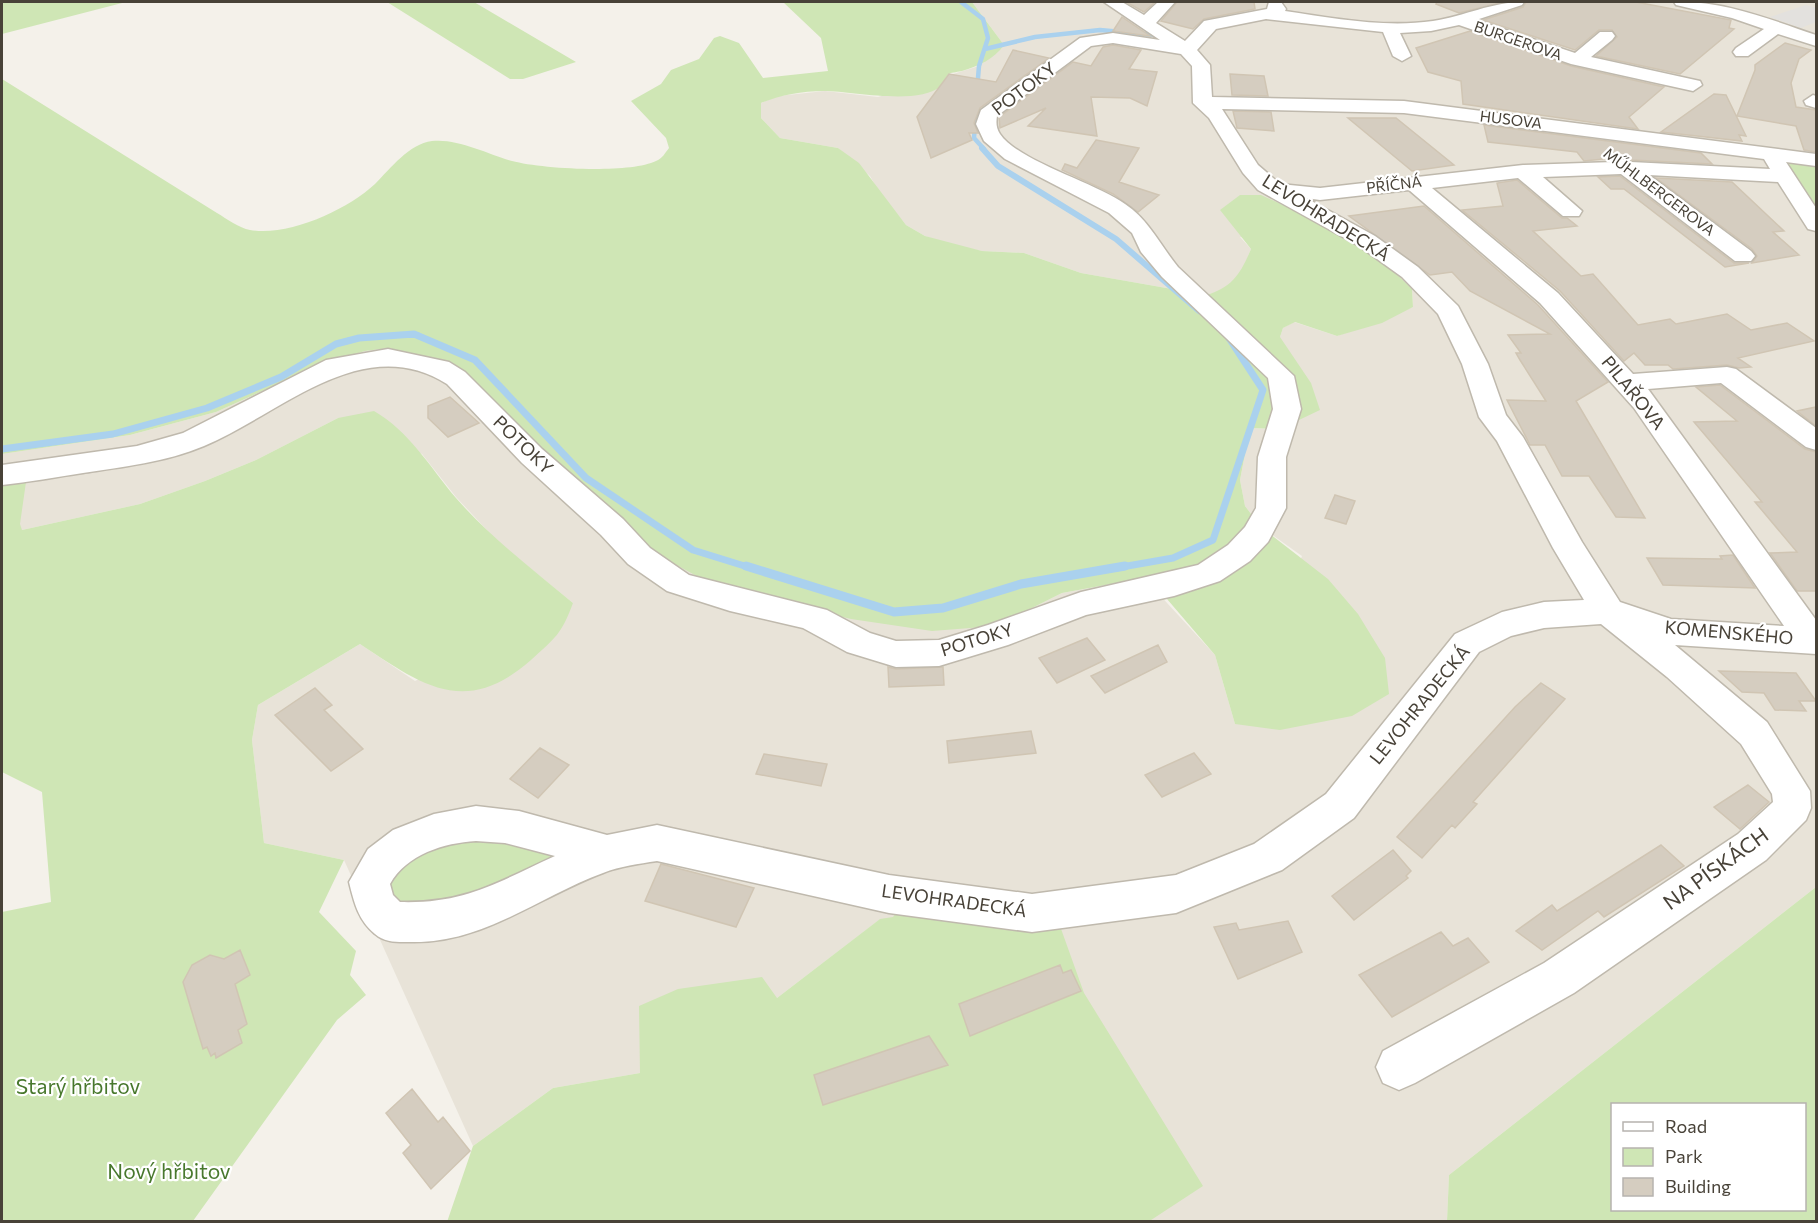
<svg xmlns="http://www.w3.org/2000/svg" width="1818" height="1223" font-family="Commissioner,sans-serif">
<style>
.residential{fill:#e8e3d8}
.green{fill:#cfe6b5;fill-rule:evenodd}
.parking{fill:#e3e1de}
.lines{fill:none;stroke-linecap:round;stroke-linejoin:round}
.stream-far3{stroke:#aad1ee;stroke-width:4.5}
.stream-far2{stroke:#aad1ee;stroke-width:6}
.stream-far1{stroke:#aad1ee;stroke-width:7}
.stream{stroke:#aad1ee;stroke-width:9}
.building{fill:#d5cdc0;stroke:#d0c5b3;stroke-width:1.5}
.minor-casing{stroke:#bfb9ad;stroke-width:3}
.minor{fill:#fff;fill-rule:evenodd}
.labels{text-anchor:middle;stroke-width:4.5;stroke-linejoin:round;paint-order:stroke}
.far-street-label{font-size:15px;fill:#484238;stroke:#fff}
.street-label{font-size:18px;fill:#484238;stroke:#fff}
.near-street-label{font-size:21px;fill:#484238;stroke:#fff}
.near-park-label{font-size:21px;fill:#48782d;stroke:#fff}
</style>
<rect width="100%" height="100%" fill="#f4f1ea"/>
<!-- residential -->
<path class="residential" d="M972 2H1103L1140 26 1171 9 1174 2H1816V887L1449 1175 1447 1221H764L879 920 777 998 640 1073 553 1088 473 1146 344 860 264 843 252 740 258 705 360 644 415 681 573 603 499 543 456 497 422 454 338 418 256 460 205 481 140 504 22 530 2 528V454L130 435 216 412 320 365 365 351 389 348 444 365 996 626 1062 593 1144 578 1215 655 1235 724 1302 556 1261 527 1245 506 1240 480 1250 428 1281 429 1280 337 1283 328 1294 322 1337 336 1413 307 1412 289 1378 257 1240 237 1251 249 1241 274 1222 291 1206 295 1081 273 1024 253 982 251 951 245 925 236 906 225 878 190 870 176 838 148 780 138 761 118V103L778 96 825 91 878 97 979 66 1004 45Z"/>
<!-- green -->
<path class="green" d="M2 2H126L2 34Z
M387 2H474L576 62 523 79H510Z
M783 2H972L1004 45C994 59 979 66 962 71 959 72 952 72 949 74 945 77 944 83 941 86 918 106 852 91 824 91 801 91 781 95 761 103V118L780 138 838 148 859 163 906 225 925 236 982 251 1024 253 1081 273 1206 295C1232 288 1241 273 1251 249L1220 210 1240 195H1261L1296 211 1379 257 1412 289 1413 307 1382 323 1337 336 1295 322 1283 328 1280 337 1311 383 1320 410 1280 429 1250 428 1240 480 1245 506 1261 527 1328 579 1358 614 1385 658 1389 694 1352 716 1280 730 1235 724 1215 655 1167 599 1144 578 1062 593 996 626 932 631 851 619 715 586 658 555 587 497 444 365 389 348 365 351 320 365 216 412 130 435 2 454V79L217 213C227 219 239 228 250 230 288 237 347 210 375 184 391 168 409 144 432 141 457 138 488 154 512 161 542 169 629 174 656 161 662 159 665 153 669 148L666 138 631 101 661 84 671 70 699 59 714 38 720 36 739 43 763 78 828 71 821 38Z
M1784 160 1816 165V208Z
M374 411C409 431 430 467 456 498 491 538 532 569 573 603 561 635 556 637 531 660 465 718 422 685 360 644L258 705 252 740 264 843 344 860 319 912 356 951 350 975 366 995 337 1020 193 1221H2V912L51 902 42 792 2 772V478L27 475 20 524 22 530 140 504 205 481 256 460 338 418ZM240 950 250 975 235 984 247 1024 238 1030 242 1043 216 1058 215 1053 211 1055 207 1047 203 1049 192 965 210 955 224 959Z
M487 835 579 855 430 911 389 901 388 885 414 851Z
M1816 887V1221H1447L1449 1175ZM1612 1104H1804V1210H1612Z
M899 909 1060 926 1084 993 1203 1186 1148 1222H447L473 1146 553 1088 640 1073 639 1006 678 989 762 977 777 998 880 919 893 917Z"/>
<!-- parking -->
<path class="parking" d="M1806 5 1816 8V22L1801 28 1770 17Z"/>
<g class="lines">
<!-- stream-far3 -->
<path class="stream-far3" d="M961 2 983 19 988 38 979 66 977 90
M985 49 1035 37 1100 30 1155 35
M976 109 974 138 984 149"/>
<!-- stream-far2 -->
<path class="stream-far2" d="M982 148 998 166 1116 239 1199 311
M399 335H417"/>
<!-- stream-far1 -->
<path class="stream-far1" d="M2 449 113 434 207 408 281 377 336 344 359 338 414 334 475 360 586 478 693 550 751 568
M1116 568 1173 558 1213 540 1263 390 1229 338"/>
<!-- stream -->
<path class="stream" d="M746 566 894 612 943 608 1021 584 1125 566"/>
</g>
<!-- building -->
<path class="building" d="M1126 2H1155L1144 12Z
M1177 2H1254L1255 9 1204 19 1193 29 1161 21Z
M1437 2H1504L1459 13 1436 4Z
M1526 2H1636L1731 20 1729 28 1734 29 1680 74 1596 56 1617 37 1612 30H1599L1575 50 1483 20 1523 7Z
M1122 17 1150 36H1149L1113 31Z
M1470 31 1571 66 1664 87 1629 117 1638 129 1463 104 1461 81 1428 72 1416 48Z
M1785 43 1811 50 1799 59 1791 83 1796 107 1816 110V152L1804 150 1796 126 1737 116 1755 70V65Z
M1113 45 1141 50 1129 69 1157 72 1147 106 1130 98 1091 97 1097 136 1028 126 1046 108 1000 128 999 117 1073 62 1091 66 1103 47Z
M1013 50 1049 58 980 108 974 123 978 133H969L972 140 931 158 917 117 949 74 996 82Z
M1230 74 1264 76 1268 96 1232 95Z
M1714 94 1726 95 1746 136 1739 135 1742 141 1661 132Z
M1233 111 1271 112 1274 131 1237 128Z
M1348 118H1396L1454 165 1412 171Z
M1484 125 1701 153 1712 164 1631 160 1623 157 1584 161 1577 152 1488 142Z
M1096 140 1139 148 1119 182 1159 195 1138 212 1113 194 1062 170 1065 164 1077 168Z
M1620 176 1734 263H1749L1725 267 1624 189H1611L1598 177Z
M1656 178 1732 182 1784 231 1773 232 1799 255 1752 263 1757 256 1752 249Z
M1517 180 1562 218H1567L1577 226 1533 231 1581 276 1593 274 1638 325 1670 319 1676 324 1727 314 1751 330 1787 323 1814 341 1738 358 1751 367 1739 368 1727 365 1673 369 1668 365H1645L1634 353 1624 361 1560 291 1462 210 1503 206 1497 183Z
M1424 206 1538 305 1608 382 1576 401 1645 518 1616 517 1589 476H1562L1545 445H1530L1507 400 1546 401 1520 360 1516 353H1521L1508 335 1550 334 1470 291 1452 272 1430 275 1349 216Z
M1720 385 1805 449 1816 452V591H1797L1770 553 1797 552 1755 502H1762L1694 422 1737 421 1696 387Z
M450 397 479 423 448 437 428 418V406Z
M1816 407V426L1797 411Z
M1335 495 1355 501 1346 524 1325 518Z
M1733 555 1755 588 1663 585 1647 558 1722 559 1720 556Z
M1087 638 1105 660 1057 683 1039 658Z
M1158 645 1167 662 1105 693 1091 676Z
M888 667 896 669 943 667 944 685 889 687Z
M1719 671 1796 673 1816 701H1799L1806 711 1775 710 1764 693 1742 692Z
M1541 683 1565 699 1473 802 1477 804 1455 828 1452 825 1422 858 1397 837 1515 707Z
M315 688 332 705 324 710 363 749 331 771 275 715Z
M1031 731 1036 753 949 763 947 741Z
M540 748 569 765 538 798 510 779Z
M1194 753 1211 774 1162 797 1145 775Z
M764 754 827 764 821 786 756 774Z
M1748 785 1769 802 1740 829 1714 807Z
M1661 845 1684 866 1604 917 1598 911 1542 950 1516 931 1552 905 1557 911Z
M1393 850 1411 871 1406 876 1408 878 1354 920 1332 896Z
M661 864 754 888 736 927 645 901Z
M1288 921 1302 952 1238 979 1214 927 1236 923 1239 930Z
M1441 932 1453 946 1468 938 1489 962 1392 1017 1359 975Z
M240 950 250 975 235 984 247 1024 238 1030 242 1043 216 1058 215 1053 211 1056 207 1047 203 1049 183 982 192 965 210 955 224 959Z
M1060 965 1063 973 1071 970 1081 991 970 1036 959 1004Z
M929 1036 948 1065 823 1105 814 1075Z
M412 1089 438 1122 443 1117 470 1151 431 1189 403 1153 411 1145 386 1113Z"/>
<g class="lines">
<!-- minor casing -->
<g class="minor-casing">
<path id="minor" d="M1104 2H1122L1144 15 1158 2H1175L1156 23 1185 41 1204 21 1267 9 1269 2H1281L1286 9 1285 11C1333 18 1384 28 1433 21 1465 16 1491 2 1524 2L1522 5 1476 20 1575 53 1600 32H1612L1615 36 1612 40 1591 57 1700 81 1702 85 1693 91 1571 64 1459 25 1431 31 1400 33 1411 56 1402 61 1393 56 1383 32 1266 19 1216 29 1197 50 1210 65 1212 97 1404 101 1816 154V166L1786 162 1816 208V231L1808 229 1778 182 1649 175 1751 251 1755 256 1751 261H1735L1621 174 1543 177 1582 211 1579 216H1563L1518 178 1432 188 1558 293 1633 374 1727 367 1736 369 1816 428V450L1806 447 1721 383 1648 389 1816 620V654L1675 645 1767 722 1810 791 1811 808 1806 820 1766 860 1574 993 1415 1083 1399 1090 1383 1083 1376 1067 1383 1051 1544 963 1738 834 1773 802 1772 794 1741 744 1667 677 1601 624 1544 628 1511 636 1479 652 1354 818 1282 870 1176 913 1032 932 889 913 657 861C638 864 621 866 603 873 538 897 483 944 410 942 398 942 385 943 375 934 358 920 354 902 349 882L368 849 393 830 434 814 476 806 519 811 607 835 657 825 889 875 1032 894 1176 875 1254 844 1326 794 1455 634 1502 612 1544 602 1584 600 1553 548 1497 441 1479 417 1462 364 1438 314 1402 277 1359 246 1258 190 1243 173 1209 118 1193 103 1192 66 1181 54 1113 43 1091 46 997 116C996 122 996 128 1000 134 1018 161 1096 183 1125 204 1149 220 1160 245 1178 267L1294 376 1301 409 1286 457V508L1268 542 1250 561 1220 581 1174 596 1086 615 1008 645 939 666 896 667 847 652 803 628 730 611 667 591 628 564 601 535 522 463 447 384C362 330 279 415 204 446 166 462 123 467 83 473 56 477 29 482 2 485V465L137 446 183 433 326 360 388 349 449 362 465 372 542 449 623 519 650 548 689 575 827 610 870 633 896 641 939 640 988 625 1081 592 1198 565 1228 545 1245 527 1256 508 1258 457 1273 409 1268 378 1162 277 1141 252 1132 233 1109 213 1005 159 984 141 976 124 981 110 1080 38 1113 33 1160 40ZM1222 109 1404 113 1764 159 1770 169 1631 162 1622 159 1614 162 1523 165 1320 188 1280 184 1258 165ZM1409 190 1540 303 1634 408 1784 626 1671 619 1620 602 1582 542 1523 437 1506 415 1488 364 1458 306 1418 267 1375 236 1306 198 1320 200ZM476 841 505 843 555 856C498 882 465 904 400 902L393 895 390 884C407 854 444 843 476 841Z
M1674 2C1722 0 1772 20 1816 35V46L1778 34 1748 56H1736L1733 52 1736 48 1764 29 1732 18 1676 5Z
M1813 95 1816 96V108L1806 105 1804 101Z"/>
</g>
<!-- minor -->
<use href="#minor" class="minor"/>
</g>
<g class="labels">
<!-- far-street labels -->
<g class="far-street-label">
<text transform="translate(1518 41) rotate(19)" y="5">BURGEROVA</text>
<text transform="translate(1511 120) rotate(7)" y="5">HUSOVA</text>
<text transform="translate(1394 185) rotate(-7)" y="5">PŘÍČNÁ</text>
<text transform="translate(1659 192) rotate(37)" y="5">MŰHLBERGEROVA</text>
</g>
<!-- street labels -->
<g class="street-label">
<text transform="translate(1024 89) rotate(-37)" y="6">POTOKY</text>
<text transform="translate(1326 218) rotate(32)" y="6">LEVOHRADECKÁ</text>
<text transform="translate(1633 393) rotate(51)" y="6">PILAŘOVA</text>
<text transform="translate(523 445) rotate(44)" y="6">POTOKY</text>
<text transform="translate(1729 633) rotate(5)" y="6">KOMENSKÉHO</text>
<text transform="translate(977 640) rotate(-17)" y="6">POTOKY</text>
<text transform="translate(1420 705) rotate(-51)" y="6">LEVOHRADECKÁ</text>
<text transform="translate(954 901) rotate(8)" y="6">LEVOHRADECKÁ</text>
</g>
<!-- near-street labels -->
<g class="near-street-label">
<text transform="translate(1716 869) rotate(-36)" y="7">NA PÍSKÁCH</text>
</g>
<!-- near-park labels -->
<g class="near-park-label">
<text x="78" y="1094">Starý hřbitov</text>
<text x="169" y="1179">Nový hřbitov</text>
</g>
</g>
<!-- border -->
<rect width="1818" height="1223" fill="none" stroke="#484238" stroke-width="6"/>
<!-- legend -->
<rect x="1611" y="1103" width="195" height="108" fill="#ffffff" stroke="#b6b3af" stroke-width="1.5"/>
<rect x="1623" y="1122" width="30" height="9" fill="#ffffff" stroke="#b6b3af" stroke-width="1.5"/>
<text x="1665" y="1133" font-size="18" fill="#484238">Road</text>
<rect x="1623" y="1148" width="30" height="18" fill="#cfe6b5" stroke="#b6b3af" stroke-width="1.5"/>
<text x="1665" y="1163" font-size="18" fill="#484238">Park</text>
<rect x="1623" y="1178" width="30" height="18" fill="#d5cdc0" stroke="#b6b3af" stroke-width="1.5"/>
<text x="1665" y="1193" font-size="18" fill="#484238">Building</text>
</svg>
